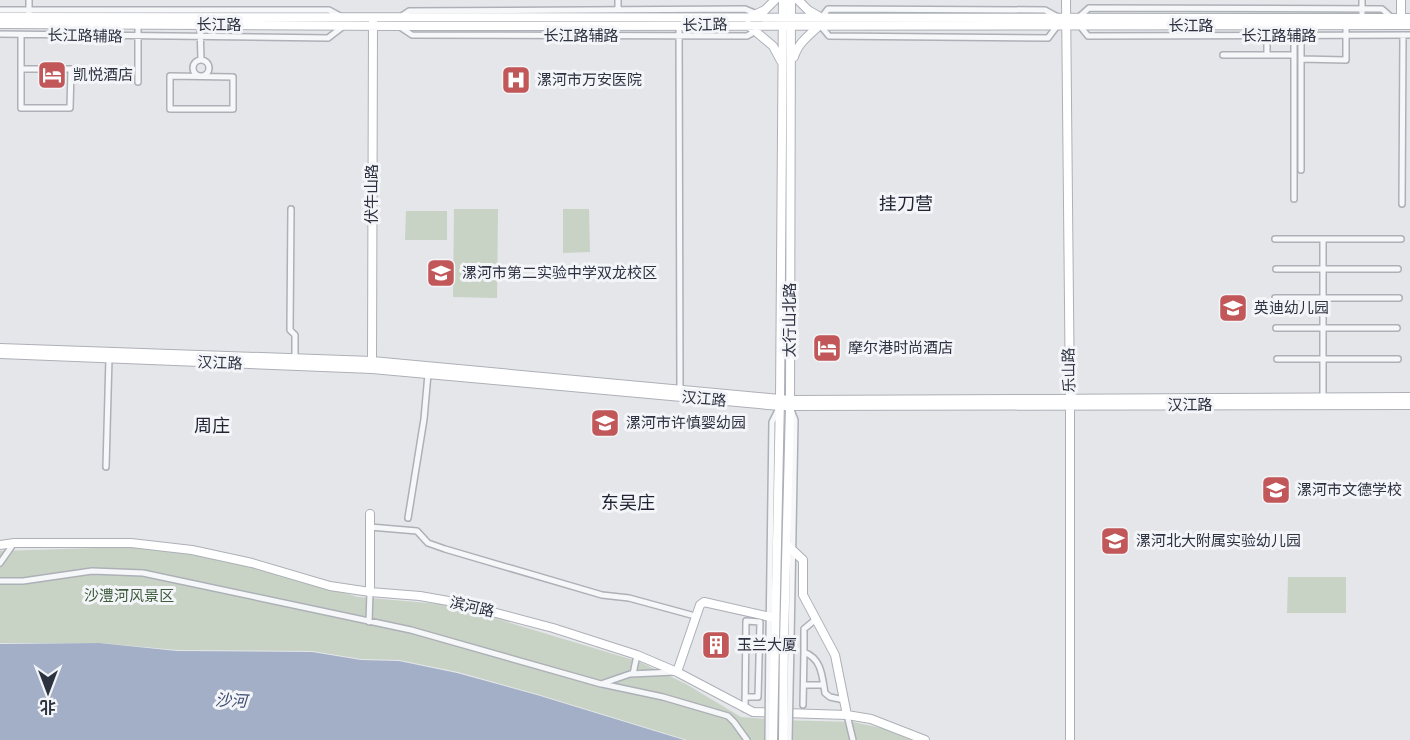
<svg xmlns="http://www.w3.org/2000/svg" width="1410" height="740" font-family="'Golos Text','Noto Sans SC',sans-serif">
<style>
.green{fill:#c8d3c6}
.water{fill:#a3afc6}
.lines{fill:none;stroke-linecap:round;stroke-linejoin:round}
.street-casing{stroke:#adb0b7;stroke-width:8}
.secondary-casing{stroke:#adb0b7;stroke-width:10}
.street{stroke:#f6f7f9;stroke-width:5}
.secondary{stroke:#fff;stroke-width:8}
.street-bridge-casing{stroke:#adb0b7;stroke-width:8;stroke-linecap:butt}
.secondary-bridge-casing{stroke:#adb0b7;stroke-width:10;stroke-linecap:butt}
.street-bridge{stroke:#f6f7f9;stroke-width:5}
.secondary-bridge{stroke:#fff;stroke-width:8}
.labels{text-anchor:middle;stroke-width:6;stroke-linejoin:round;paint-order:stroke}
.street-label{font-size:15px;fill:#2d3241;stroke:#f4f5f8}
.poi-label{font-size:15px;fill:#2d3241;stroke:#f4f5f8;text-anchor:start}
.park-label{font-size:15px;fill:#3e5b3c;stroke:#f4f5f8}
.water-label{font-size:16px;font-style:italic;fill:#3b4c71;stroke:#f4f5f8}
.quarter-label{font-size:18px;fill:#1f2332;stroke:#f4f5f8}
</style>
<rect width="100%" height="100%" fill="#e4e6ea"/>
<!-- green -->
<path class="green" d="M454 209H498L497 298 453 297Z
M563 209H589L590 252 563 253Z
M406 211H447V240H405Z
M128 547 185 553 238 562 358 597 440 604 474 612 640 662 686 684 741 717 779 720 853 722 886 729 913 740H687L537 694 458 672 399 660 361 659 312 651 177 650 100 643H0V551Z
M1288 577H1346V613H1287Z"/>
<!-- water -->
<path class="water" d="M99 643 177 651 312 652 361 660 399 661 457 673 537 695 684 740H0V644Z"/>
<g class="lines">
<!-- street casing -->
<g class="street-casing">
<path id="street" d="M1362 0V13
M0 10H329L340 16
M618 10V0
M29 13V0
M400 17 409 11 745 9 757 14
M1079 17 1089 8 1382 9 1391 17
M821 18 828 9 1045 10 1056 16
M138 25V82
M200 25 201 60
M820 25 829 36 1048 38 1057 26
M679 26 680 390
M1080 26 1088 36 1410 35
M400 27 412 35 747 36 756 31
M0 34 328 38 345 25
M21 35V108H70L71 69H21
M1294 36V55
M1223 55H1294V199
M1267 55V26
M1301 59 1346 60V25
M193 68a8 8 0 1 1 16 0a8 8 0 1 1-16 0Z
M170 76 233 77V109H170Z
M1301 170V26
M1402 204 1403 35
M291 209 290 330 295 335V358
M1275 239H1401
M1323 239V397
M1276 269H1398
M1275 298H1399
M1276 328H1397
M1277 359H1398
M106 467 109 358
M408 518 424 419 428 374
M370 527 417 531 428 543 445 549 602 595 629 598 695 616
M0 563 14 543
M0 581H23L92 571 143 573 411 630 601 684 630 674 675 672
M816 619 804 629V652C822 659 822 676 825 693L830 697 844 700
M369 622 370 592
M769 639 772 422 779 408
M791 641 795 420 791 410
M633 674 637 655
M602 684 663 697 728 716 734 722 747 740
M804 685H823
M803 705 804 652
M745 709 746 621 760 622 758 697H745
M847 715 853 740"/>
</g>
<!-- secondary casing -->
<g class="secondary-casing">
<path id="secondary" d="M798 0 808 10 820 17
M1066 0 1070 405V740
M1401 0V17L1403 22
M752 16 765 10 775 0
M0 17 1410 18
M0 24 398 26 1410 25
M748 25 773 46 781 61
M794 57C798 43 809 35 820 25
M0 348 372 361 790 400 1410 397
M0 354 372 369 780 406 1410 405
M372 365 373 20
M370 514V592
M0 545 14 543H131L192 550 252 563 330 586 370 592 420 596 454 602 553 628 637 655 677 672 753 712 847 715 871 719 925 740
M787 545 803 560V595L835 655 847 715
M775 640 780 399 783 0
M784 641 790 407 791 0
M677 672 700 605 704 602 775 618"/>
</g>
<!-- street -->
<use href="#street" class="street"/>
<!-- secondary -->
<use href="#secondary" class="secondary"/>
<!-- street-bridge casing -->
<g class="street-bridge-casing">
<path id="street-bridge" d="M768 740 769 639
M789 740 791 641"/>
</g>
<!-- secondary-bridge casing -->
<g class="secondary-bridge-casing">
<path id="secondary-bridge" d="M773 740 775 640
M783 740 784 641"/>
</g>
<!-- street-bridge -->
<use href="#street-bridge" class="street-bridge"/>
<!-- secondary-bridge -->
<use href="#secondary-bridge" class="secondary-bridge"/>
</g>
<!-- icons -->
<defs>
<g id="hotel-square" transform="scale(1.5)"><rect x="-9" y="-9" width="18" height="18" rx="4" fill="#c15759" stroke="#f4f5f8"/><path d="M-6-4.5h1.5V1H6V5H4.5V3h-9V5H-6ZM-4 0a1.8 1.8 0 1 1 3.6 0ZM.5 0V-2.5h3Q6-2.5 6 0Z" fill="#fff"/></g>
<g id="hospital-square" transform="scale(1.5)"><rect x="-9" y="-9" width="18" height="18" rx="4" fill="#c15759" stroke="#f4f5f8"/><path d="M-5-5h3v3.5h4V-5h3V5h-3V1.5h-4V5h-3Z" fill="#fff"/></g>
<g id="school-square" transform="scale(1.5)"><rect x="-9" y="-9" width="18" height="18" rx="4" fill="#c15759" stroke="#f4f5f8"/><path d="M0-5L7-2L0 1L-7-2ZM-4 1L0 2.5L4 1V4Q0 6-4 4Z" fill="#fff"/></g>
<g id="building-square" transform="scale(1.5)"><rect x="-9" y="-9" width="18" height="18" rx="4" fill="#c15759" stroke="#f4f5f8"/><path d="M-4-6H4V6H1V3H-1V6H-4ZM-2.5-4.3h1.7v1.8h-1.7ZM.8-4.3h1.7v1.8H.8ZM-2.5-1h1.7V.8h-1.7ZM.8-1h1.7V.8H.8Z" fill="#fff"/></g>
</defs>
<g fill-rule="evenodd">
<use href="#hotel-square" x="52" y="75"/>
<use href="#hospital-square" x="516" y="80"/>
<use href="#school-square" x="441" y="273"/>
<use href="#school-square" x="1233" y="308"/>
<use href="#hotel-square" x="827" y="348"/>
<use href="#school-square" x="605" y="423"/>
<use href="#school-square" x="1276" y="490"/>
<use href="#school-square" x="1115" y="541"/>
<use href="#building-square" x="716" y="645"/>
</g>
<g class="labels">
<!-- street labels -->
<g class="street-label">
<text x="219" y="30">长江路</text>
<text transform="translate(705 25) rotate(-1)" y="5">长江路</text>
<text x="1191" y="31">长江路</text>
<text transform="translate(85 36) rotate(1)" y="5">长江路辅路</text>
<text x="581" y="41">长江路辅路</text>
<text x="1279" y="41">长江路辅路</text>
<text transform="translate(372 194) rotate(-90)" y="5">伏牛山路</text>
<text transform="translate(790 320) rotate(-90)" y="5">太行山北路</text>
<text transform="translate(220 363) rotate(2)" y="5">汉江路</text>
<text transform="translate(1069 370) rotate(-91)" y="5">乐山路</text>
<text transform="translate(704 399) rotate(5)" y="5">汉江路</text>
<text x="1190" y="410">汉江路</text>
<text transform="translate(472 607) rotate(13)" y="5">滨河路</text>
</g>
<!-- poi labels -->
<g class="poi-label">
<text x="73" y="80">凯悦酒店</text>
<text x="537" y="85">漯河市万安医院</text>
<text x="462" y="278">漯河市第二实验中学双龙校区</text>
<text x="1254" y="313">英迪幼儿园</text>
<text x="848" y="353">摩尔港时尚酒店</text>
<text x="626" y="428">漯河市许慎婴幼园</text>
<text x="1297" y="495">漯河市文德学校</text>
<text x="1136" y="546">漯河北大附属实验幼儿园</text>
<text x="737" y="650">玉兰大厦</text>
</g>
<!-- park labels -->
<g class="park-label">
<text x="129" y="601">沙澧河风景区</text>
</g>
<!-- water labels -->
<g class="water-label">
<text transform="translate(231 700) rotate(3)" y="6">沙河</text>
</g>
<!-- quarter labels -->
<g class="quarter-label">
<text x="906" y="210">挂刀营</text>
<text x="212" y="432">周庄</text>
<text x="628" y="509">东吴庄</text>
</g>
</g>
<!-- north arrow -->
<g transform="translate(48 692) rotate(180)" stroke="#f4f5f8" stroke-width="4.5" paint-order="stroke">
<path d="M0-4.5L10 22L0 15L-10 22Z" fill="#2d3241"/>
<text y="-9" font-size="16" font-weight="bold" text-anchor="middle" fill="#2d3241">北</text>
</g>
</svg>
